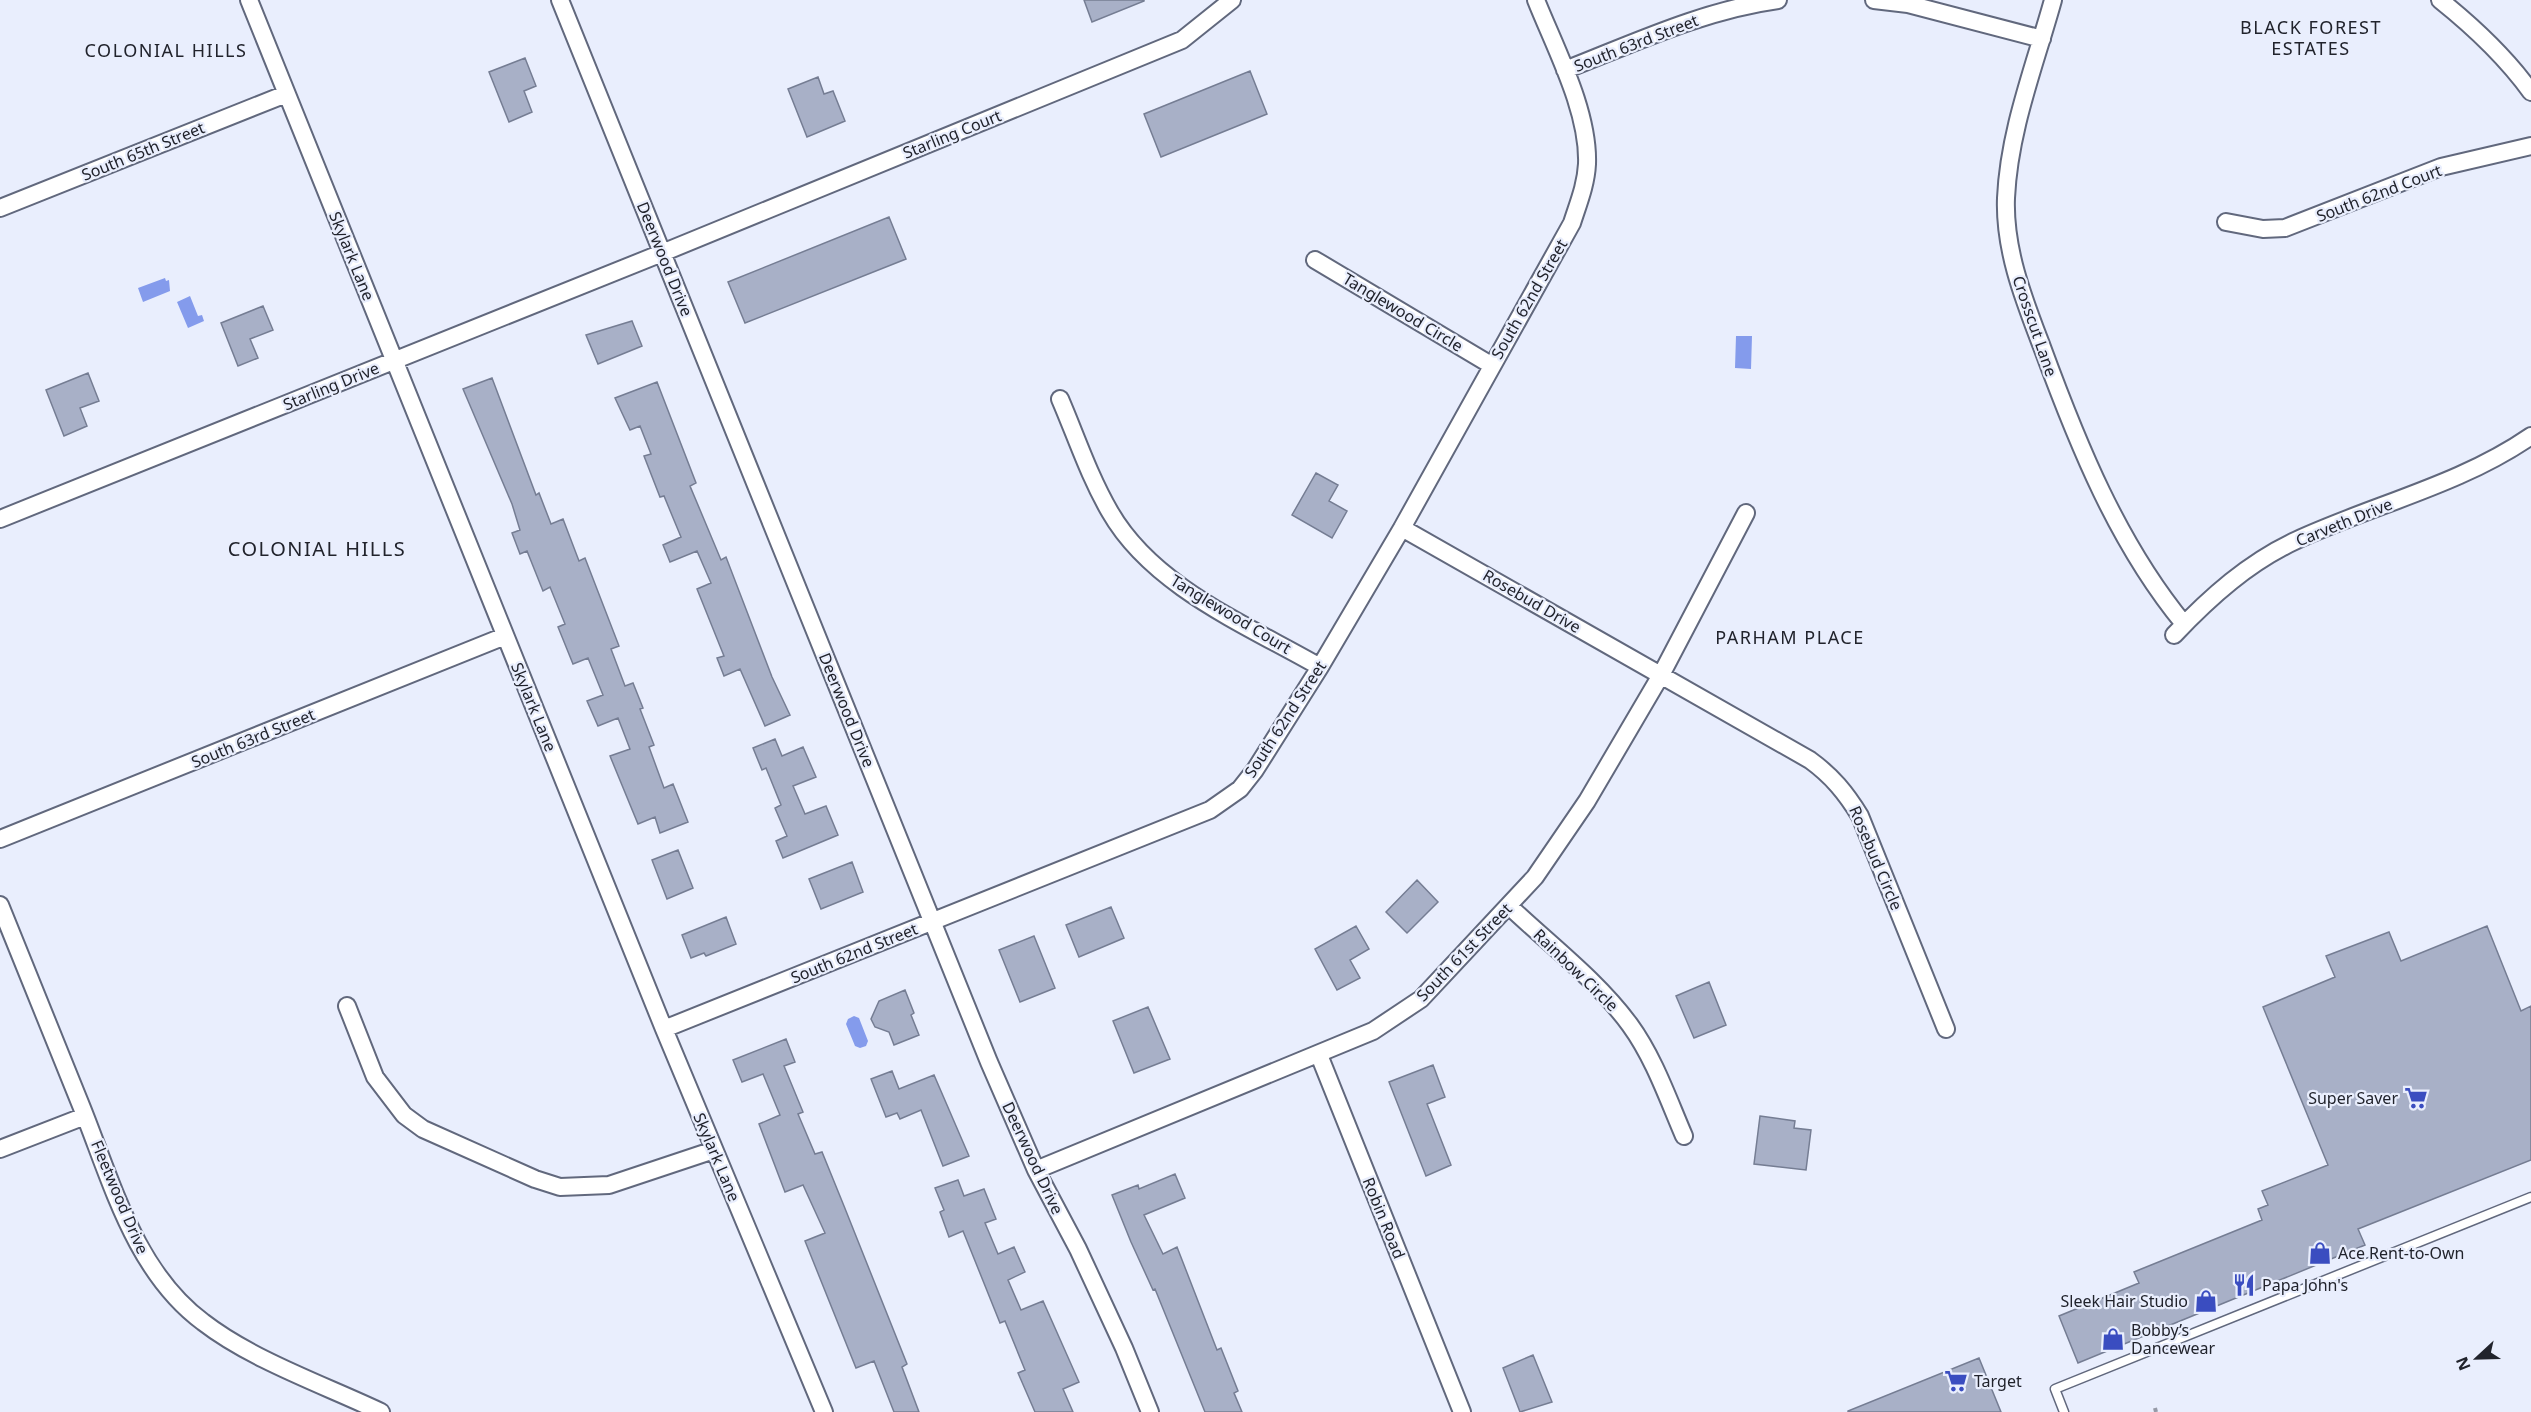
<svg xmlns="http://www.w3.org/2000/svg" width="2531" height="1412" font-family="'Noto Sans',sans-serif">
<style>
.water{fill:#849bec}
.building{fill:#a8b0c7;stroke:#757d93;stroke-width:1.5}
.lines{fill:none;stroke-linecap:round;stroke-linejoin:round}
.lane-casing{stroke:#61687d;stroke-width:11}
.street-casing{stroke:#61687d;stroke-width:20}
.path{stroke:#969aa7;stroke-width:4;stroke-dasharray:6 3;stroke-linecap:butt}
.lane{stroke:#fff;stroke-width:8}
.street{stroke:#fff;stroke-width:16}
.labels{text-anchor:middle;stroke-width:4.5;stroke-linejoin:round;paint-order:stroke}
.street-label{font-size:16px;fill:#21232c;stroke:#e9eefd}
.poi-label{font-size:16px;fill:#21232c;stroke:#e9eefd;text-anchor:start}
.neighbourhood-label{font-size:18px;letter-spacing:1.5px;fill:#21232c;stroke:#e9eefd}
.quarter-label{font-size:20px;letter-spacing:1.5px;fill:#21232c;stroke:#e9eefd}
</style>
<rect width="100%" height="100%" fill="#e9eefd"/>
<!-- water -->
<path class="water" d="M165 278 166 281 169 280 170 291 143 302 138 288Z
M190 296 198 316 202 315 204 321 188 328 177 302Z
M1736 336H1752L1751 369 1735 368Z
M854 1016 859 1018 868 1041 866 1046 860 1048 855 1046 846 1024 848 1019Z"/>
<!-- building -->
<path class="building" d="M1084 0H1144V1L1092 22Z
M525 58 536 86 524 91 532 112 509 122 489 72Z
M1250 71 1267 114 1161 157 1144 114Z
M818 77 824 94 833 91 845 121 807 137 788 89Z
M889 217 906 259 745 323 728 282Z
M263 306 273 330 250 339 258 358 238 366 221 323Z
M632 321 642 346 598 364 586 335Z
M88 373 99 401 80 408 87 426 64 436 46 390Z
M492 378 536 495 539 493 551 524 563 519 579 561 585 558 619 646 611 649 625 686 633 683 643 708 640 709 654 745 649 747 664 788 673 784 688 822 660 833 655 817 638 824 610 756 630 749 618 718 598 726 587 701 603 695 588 658 573 664 558 627 565 624 550 587 543 591 527 551 520 554 512 533 520 530 512 504 463 389Z
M657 382 696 483 690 486 721 560 726 557 772 677 790 715 765 726 740 669 724 676 717 658 724 656 697 589 711 583 697 551 670 562 663 545 681 537 664 496 660 497 644 456 651 454 640 426 630 430 615 398Z
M1316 473 1338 485 1329 501 1347 511 1332 538 1292 515Z
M775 739 782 756 803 747 816 777 793 786 805 814 826 806 838 835 783 858 776 841 787 836 775 808 781 805 766 768 762 770 753 748Z
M678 850 693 888 667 899 652 860Z
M852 862 863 892 821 909 809 879Z
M1417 880 1438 902 1407 933 1386 912Z
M1111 907 1124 938 1079 957 1066 925Z
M726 917 736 944 706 956 704 953 691 958 682 935Z
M1356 926 1369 949 1350 960 1360 978 1337 990 1315 949Z
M2487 926 2521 1011 2531 1006V1160L2358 1229 2365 1245 2078 1363 2059 1316 2139 1283 2134 1272 2262 1220 2258 1209 2268 1205 2262 1191 2328 1165 2263 1007 2335 977 2326 956 2389 932 2401 961Z
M1034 936 1055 988 1020 1002 999 950Z
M1709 982 1726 1025 1694 1038 1676 996Z
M905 990 914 1013 911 1015 919 1035 894 1045 889 1032 875 1027 871 1019 879 1001Z
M1148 1007 1170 1059 1134 1073 1113 1021Z
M786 1039 795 1062 784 1066 803 1112 798 1114 815 1154 822 1152 844 1206 907 1364 902 1367 919 1412H894L874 1361 856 1368 805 1241 825 1233 803 1185 785 1192 759 1124 780 1115 763 1074 742 1082 733 1060Z
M1433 1065 1445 1097 1427 1104 1451 1165 1426 1176 1389 1082Z
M892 1071 899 1089 934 1075 969 1156 943 1166 921 1110 900 1119 897 1113 886 1117 871 1079Z
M1760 1116 1795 1121 1794 1128 1811 1130 1806 1170 1754 1164Z
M1175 1174 1185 1198 1144 1215 1163 1254 1177 1247 1217 1350 1221 1348 1238 1391 1234 1393 1242 1412H1205L1155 1289 1153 1290 1131 1242 1112 1195 1138 1185 1139 1189Z
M958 1180 964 1196 984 1189 996 1219 985 1223 998 1254 1014 1247 1025 1272 1008 1280 1021 1310 1043 1301 1079 1382 1063 1389 1073 1412H1035L1018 1373 1025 1370 1005 1321 1000 1323 963 1231 949 1237 940 1212 944 1210 935 1188Z
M1533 1355 1552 1402 1520 1412 1503 1368Z
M1979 1358 2001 1412H1848V1411Z"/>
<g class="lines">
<!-- lane casing -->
<g class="lane-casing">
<path id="lane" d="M2064 1412 2055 1389 2531 1197"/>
</g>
<!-- street casing -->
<g class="street-casing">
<path id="street" d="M249 0 664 1029 824 1412
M560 0 989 1062 1036 1170 1078 1249 1124 1348 1150 1412
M1874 0 1908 4 2042 39
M2053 0C2035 65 2009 130 2006 198 2004 250 2024 300 2042 347 2078 445 2118 544 2184 624
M2440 0C2475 28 2505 56 2531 92
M1565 70C1634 43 1704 10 1778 0
M0 208 286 94
M2226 222 2263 229 2285 228 2441 167 2531 146
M1315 260 1491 365
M1060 399C1076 436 1089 476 1110 512 1153 587 1247 625 1320 667
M0 519 662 253 1182 40 1232 0
M1402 528 1810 760C1832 776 1846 793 1860 816L1946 1029
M2174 635C2210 597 2249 562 2297 540 2375 504 2460 485 2531 436
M0 839 505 636
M0 905C27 971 53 1037 80 1103 111 1179 134 1271 203 1322 252 1360 324 1385 381 1412
M1509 906C1549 944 1597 980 1630 1025 1654 1058 1668 1099 1684 1136
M347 1006 375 1077 404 1115 423 1129 535 1179 560 1187 609 1185 714 1150
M664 1029 1210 810 1240 789 1255 770 1320 667 1402 528 1572 223C1578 204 1586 185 1587 164 1589 111 1555 48 1536 0
M1319 1055 1462 1412
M0 1149 85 1116
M1036 1170 1373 1031 1421 999 1535 877 1587 801 1661 675 1746 513"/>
</g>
<!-- path -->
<path class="path" d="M2155 1408 2156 1412"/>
<!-- lane -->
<use href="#lane" class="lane"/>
<!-- street -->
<use href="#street" class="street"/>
</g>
<!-- icons -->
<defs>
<g id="supermarket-bare" transform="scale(1.8)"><path d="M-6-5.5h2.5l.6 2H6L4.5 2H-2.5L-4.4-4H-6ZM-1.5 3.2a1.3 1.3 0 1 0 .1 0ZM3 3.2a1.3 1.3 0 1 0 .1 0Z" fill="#3a4dc0" stroke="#e9eefd" stroke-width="2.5" paint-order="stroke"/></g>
<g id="shop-bare" transform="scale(1.8)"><path d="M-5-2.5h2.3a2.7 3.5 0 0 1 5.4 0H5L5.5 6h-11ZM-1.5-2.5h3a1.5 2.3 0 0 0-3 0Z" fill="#3a4dc0" stroke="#e9eefd" stroke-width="2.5" paint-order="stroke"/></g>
<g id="restaurant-bare" transform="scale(1.8)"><path d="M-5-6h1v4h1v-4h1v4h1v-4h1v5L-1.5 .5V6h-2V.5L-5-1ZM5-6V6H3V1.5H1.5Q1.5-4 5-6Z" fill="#3a4dc0" stroke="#e9eefd" stroke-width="2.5" paint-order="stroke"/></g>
</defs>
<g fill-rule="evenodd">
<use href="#supermarket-bare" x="2416" y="1098"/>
<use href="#shop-bare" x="2320" y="1253"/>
<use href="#restaurant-bare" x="2244" y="1285"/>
<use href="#shop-bare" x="2206" y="1301"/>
<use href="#shop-bare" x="2113" y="1339"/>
<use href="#supermarket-bare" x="1956" y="1381"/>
</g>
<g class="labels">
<!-- street labels -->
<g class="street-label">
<text transform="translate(1636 43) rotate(-21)" y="6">South 63rd Street</text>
<text transform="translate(952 134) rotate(-22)" y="6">Starling Court</text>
<text transform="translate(143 151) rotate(-22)" y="6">South 65th Street</text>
<text transform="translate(2379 193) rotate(-21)" y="6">South 62nd Court</text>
<text transform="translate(352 256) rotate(68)" y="6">Skylark Lane</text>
<text transform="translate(665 259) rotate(68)" y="6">Deerwood Drive</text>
<text transform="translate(1529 299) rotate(-60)" y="6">South 62nd Street</text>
<text transform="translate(1403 312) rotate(31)" y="6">Tanglewood Circle</text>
<text transform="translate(2035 326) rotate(71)" y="6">Crosscut Lane</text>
<text transform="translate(331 386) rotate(-22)" y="6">Starling Drive</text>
<text transform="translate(2344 522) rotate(-22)" y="6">Carveth Drive</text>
<text transform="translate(1532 601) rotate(30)" y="6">Rosebud Drive</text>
<text transform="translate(1231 614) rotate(31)" y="6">Tanglewood Court</text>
<text transform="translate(534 707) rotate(68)" y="6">Skylark Lane</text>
<text transform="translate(847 710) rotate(68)" y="6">Deerwood Drive</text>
<text transform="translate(1285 719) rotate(-57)" y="6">South 62nd Street</text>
<text transform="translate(253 738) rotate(-22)" y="6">South 63rd Street</text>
<text transform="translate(1876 858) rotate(67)" y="6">Rosebud Circle</text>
<text transform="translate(1464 952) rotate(-46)" y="6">South 61st Street</text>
<text transform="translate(854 953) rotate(-22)" y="6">South 62nd Street</text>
<text transform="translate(1576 970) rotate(44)" y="6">Rainbow Circle</text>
<text transform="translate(717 1157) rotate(67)" y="6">Skylark Lane</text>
<text transform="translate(1033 1158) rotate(65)" y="6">Deerwood Drive</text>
<text transform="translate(120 1197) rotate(67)" y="6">Fleetwood Drive</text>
<text transform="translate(1384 1218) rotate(68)" y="6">Robin Road</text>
</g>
<!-- poi labels -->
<g class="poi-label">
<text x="2398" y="1104" text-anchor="end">Super Saver</text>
<text x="2338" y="1259">Ace Rent-to-Own</text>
<text x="2262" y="1291">Papa John's</text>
<text x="2188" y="1307" text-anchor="end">Sleek Hair Studio</text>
<text x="2131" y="1336">Bobby’s<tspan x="2131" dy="18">Dancewear</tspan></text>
<text x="1974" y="1387">Target</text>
</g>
<!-- neighbourhood labels -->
<g class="neighbourhood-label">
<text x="2311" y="34">BLACK FOREST<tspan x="2311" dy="21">ESTATES</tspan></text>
<text x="166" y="57">COLONIAL HILLS</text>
<text x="1790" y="644">PARHAM PLACE</text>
</g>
<!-- quarter labels -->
<g class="quarter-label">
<text x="317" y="556">COLONIAL HILLS</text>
</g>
</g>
<!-- north arrow -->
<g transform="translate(2477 1358) rotate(248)" stroke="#e9eefd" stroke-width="4.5" paint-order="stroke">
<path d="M0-4.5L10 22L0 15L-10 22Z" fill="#21232c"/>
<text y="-9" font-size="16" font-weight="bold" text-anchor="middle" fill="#21232c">N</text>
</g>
</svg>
